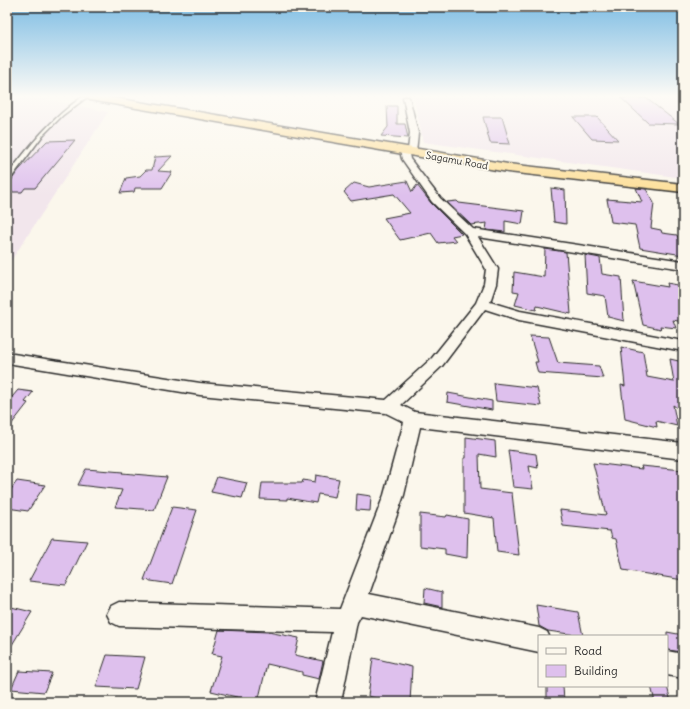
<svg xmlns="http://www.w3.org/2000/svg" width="690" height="709" font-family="Delius,sans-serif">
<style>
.built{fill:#f2e6ec}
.building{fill:#dec0ed;stroke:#2b2b2b}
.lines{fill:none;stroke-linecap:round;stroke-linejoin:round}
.lane-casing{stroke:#2b2b2b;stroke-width:3}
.street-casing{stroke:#2b2b2b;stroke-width:3}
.highway-casing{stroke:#2b2b2b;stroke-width:3}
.lane{fill:#fbf7ec;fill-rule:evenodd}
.street{fill:#fbf7ec;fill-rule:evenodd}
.highway{fill:#fdde96;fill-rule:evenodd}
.labels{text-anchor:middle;stroke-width:4;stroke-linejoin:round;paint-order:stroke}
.far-street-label{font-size:10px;fill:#2b2b2b;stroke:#fbf7ec}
</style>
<rect width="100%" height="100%" fill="#fbf7ec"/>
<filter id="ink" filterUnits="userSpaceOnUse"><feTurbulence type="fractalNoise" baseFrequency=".025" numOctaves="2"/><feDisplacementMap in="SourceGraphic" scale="8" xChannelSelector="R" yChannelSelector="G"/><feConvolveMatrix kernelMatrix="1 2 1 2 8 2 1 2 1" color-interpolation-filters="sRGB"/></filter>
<g filter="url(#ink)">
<!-- built -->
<path class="built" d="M7 97H36L108 112 7 267Z
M414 97H683V178L423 142Z"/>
<!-- building -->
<path class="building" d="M621 98H646L679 124 648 123Z
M387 106H397V124H405L408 138 381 136 388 127Z
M483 117H502L510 144 490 143Z
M573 117H597L618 140 592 139Z
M75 140 35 188H25L22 192H7V183L10 182 18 171 47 141Z
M172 156 158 171 172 172 162 188H135L134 192 120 193 126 178 140 176 146 170H152L155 157Z
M407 181 412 192 417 185 431 203 462 234 452 236 456 241 438 243 431 233 400 240 384 218 410 213 394 194 351 201 344 192 354 183 369 187Z
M551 188 565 190 566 224 554 222Z
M636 188 646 189 654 203 651 228 661 230 662 233 677 235 679 241 683 242V255L640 248 635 225 611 222 607 199 642 202Z
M457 201 459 203 524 211 522 224 505 221V232L486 230 487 223 471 225 447 202Z
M545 249 566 252 571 314 537 306 536 310 515 305 519 292 513 291 514 272 544 277Z
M585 255 600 258 602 274 621 277 624 321 608 317 605 296 587 293Z
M633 281 668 287 667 283 683 286V322L673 320 676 328 660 326 661 329 643 325Z
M530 336 549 337 558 363 599 366 603 378 538 373 535 362H538Z
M621 347 643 352 647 377 674 382 670 359 683 362V412L673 405 677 426 656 421 657 427 625 419 621 385 625 386Z
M494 383 537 388 541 406 496 401Z
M18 390 33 392 25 402 28 403 7 430V403Z
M448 393 492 401V410L447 402Z
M466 437 495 441 496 457 479 454 480 489 512 493 519 555 497 552 494 518 464 513V458H466Z
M508 450 536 454 538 468 529 466 533 489 513 487Z
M593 463 642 469 641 466 683 470V580L623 570 616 539 612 538 610 531 563 526 560 510 606 515Z
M86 469 123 472 122 473 167 477 154 510 115 507 122 490 78 485Z
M316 475 339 479 335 497 318 494 316 503 287 498V500L260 499 262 483H302L303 480 315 482Z
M217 477 247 483 242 498 211 492Z
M17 481 45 485 28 511 7 508V495Z
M357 494 371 496 370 511 356 510Z
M172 507 197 510 172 584 144 580Z
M420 514 446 517 447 515 468 519 467 558 445 554V549L420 546Z
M52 538 87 541 66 585 29 581Z
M425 588 442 592V607L424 603Z
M536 605 578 612 583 636 548 631 539 626Z
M7 606 32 612 7 653Z
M219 630 268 632 299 638 295 655 323 661 319 679 302 675V672L267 664 258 702 211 691 222 656 212 654Z
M667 632 683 635V652L667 650Z
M107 655 145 657 136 689 96 687Z
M373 658 412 667 410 702H375V698L368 696Z
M19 671 52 673 44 692 11 689Z
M547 686H563L564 702H547Z
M651 686H667L671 702H655Z"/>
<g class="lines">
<!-- lane casing -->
<g class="lane-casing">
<path id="lane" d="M82 97H87L63 115 43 135 9 181 7 182V176C29 146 52 118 82 97Z"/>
</g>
<!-- street casing -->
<g class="street-casing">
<path id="street" d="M403 97H409L418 133 416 152 415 154H409L410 159 440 198 473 229 683 261V269L478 237 498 269 496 284 490 302 520 311 683 341V351L519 320 485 309 442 366 401 405 415 412 683 443V459L420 427 404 495 369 594 539 628 547 632 549 636H539V652L361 615 357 622 341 702H315L332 632 119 626 111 622 107 614 111 606 119 602 340 609 384 495 404 422 386 413 200 395 7 363V353L200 383 386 400 432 358 476 303 484 284 486 269 465 234 432 202 402 159 400 151 404 148 408 150 410 133Z
M667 651 683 654V678L667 675Z"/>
</g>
<!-- highway casing -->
<g class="highway-casing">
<path id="highway" d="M85 97H109L508 164 683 184V192L508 172 90 100Z"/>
</g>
<!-- lane -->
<use href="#lane" class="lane"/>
<!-- street -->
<use href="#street" class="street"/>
<!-- highway -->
<use href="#highway" class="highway"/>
</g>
</g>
<!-- sky -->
<linearGradient id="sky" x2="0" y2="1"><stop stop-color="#7ebde4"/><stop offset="0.49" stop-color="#fdfbf6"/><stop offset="1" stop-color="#fdfbf6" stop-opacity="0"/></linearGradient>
<rect width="690" height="196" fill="url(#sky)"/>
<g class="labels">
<!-- far-street labels -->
<g class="far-street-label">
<text transform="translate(457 160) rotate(10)" y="4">Sagamu Road</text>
</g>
</g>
<!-- margin -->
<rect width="690" height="709" fill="none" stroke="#fbf7ec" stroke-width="24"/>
<rect x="12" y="12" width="666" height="685" fill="none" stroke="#2b2b2b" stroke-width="1.5" filter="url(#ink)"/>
<!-- legend -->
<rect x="538" y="635" width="130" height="52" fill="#fbf7ec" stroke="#a8a59f"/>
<rect x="546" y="648" width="20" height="6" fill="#fbf7ec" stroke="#a8a59f"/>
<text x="574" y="655" font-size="12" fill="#2b2b2b">Road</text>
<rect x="546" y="665" width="20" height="12" fill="#dec0ed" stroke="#a8a59f"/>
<text x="574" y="675" font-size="12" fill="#2b2b2b">Building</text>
</svg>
